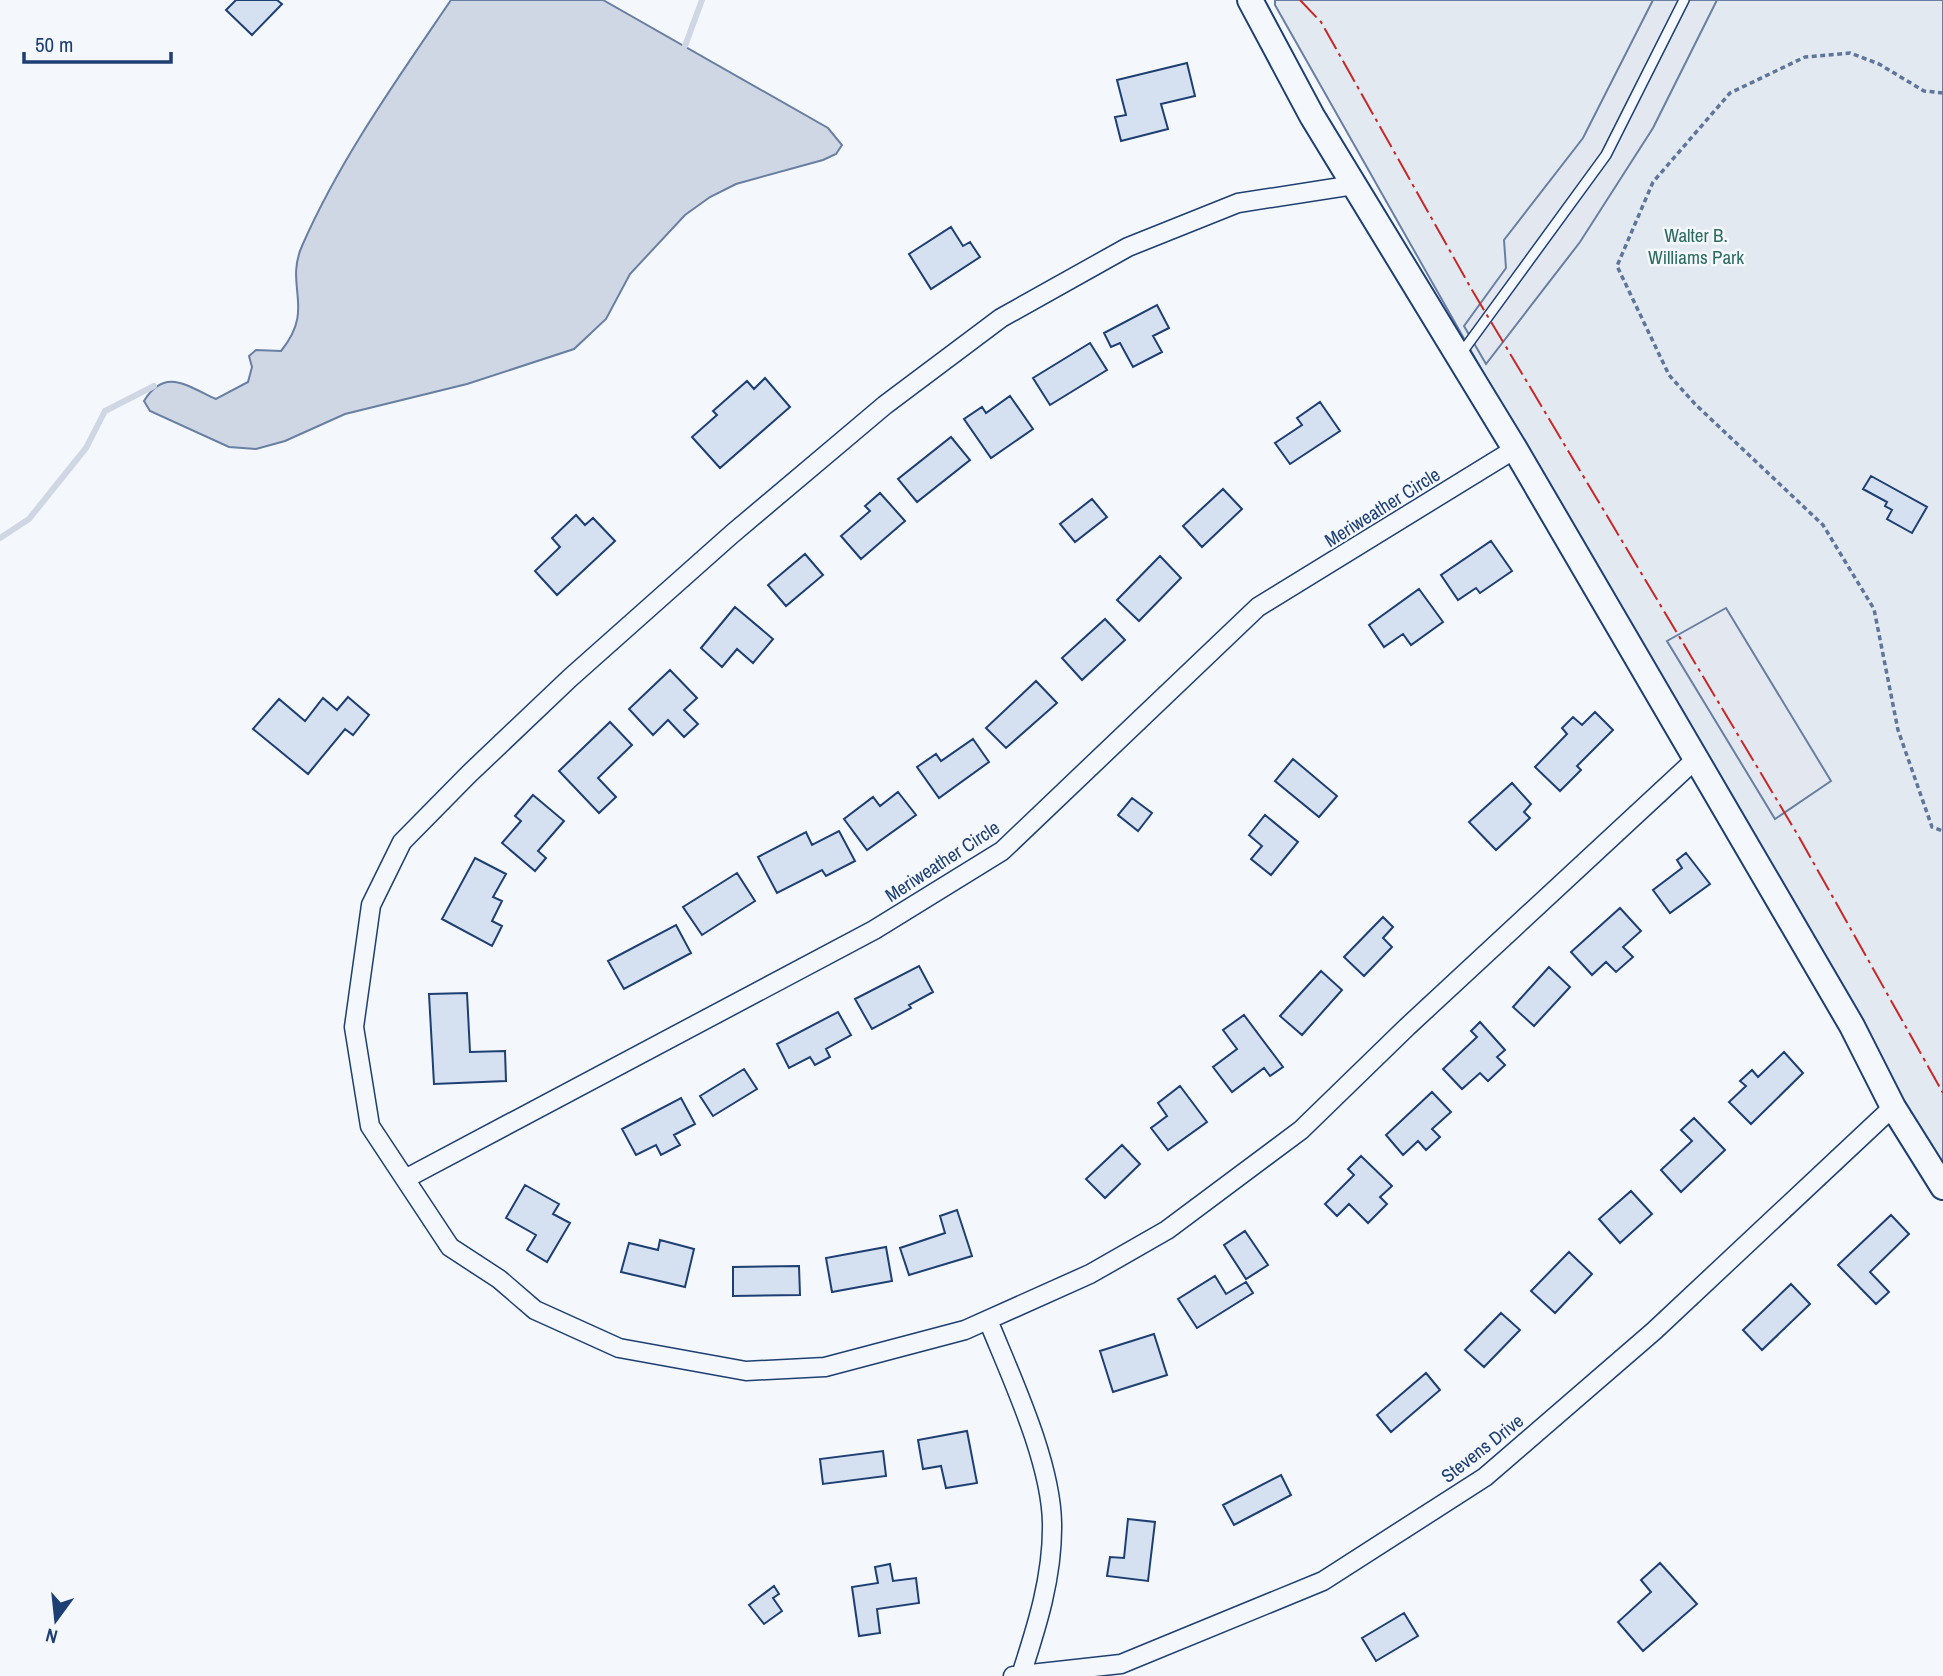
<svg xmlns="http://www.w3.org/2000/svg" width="1943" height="1676" font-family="'Archivo Narrow',sans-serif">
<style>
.green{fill:#e3e9f0;stroke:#687fa3;stroke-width:2}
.parking{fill:#e3e8f0;stroke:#687fa3;stroke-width:2}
.water{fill:#cfd7e4;stroke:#687fa3;stroke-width:2}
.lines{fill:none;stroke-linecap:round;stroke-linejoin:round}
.stream{stroke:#cfd7e4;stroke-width:6}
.building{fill:#d5e0f0;stroke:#1d3f73;stroke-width:2}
.service-casing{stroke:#1d3f73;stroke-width:12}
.minor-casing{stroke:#1d3f73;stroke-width:21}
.secondary-casing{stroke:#1d3f73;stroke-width:28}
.path{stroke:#5e769c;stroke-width:3.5;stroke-dasharray:5 3.5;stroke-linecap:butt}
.service{stroke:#f4f7fb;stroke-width:9}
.minor{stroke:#f4f7fb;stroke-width:18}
.secondary{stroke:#f4f7fb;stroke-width:24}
.power{stroke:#c62828;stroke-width:2;stroke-dasharray:24 5 3.5 5;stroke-linecap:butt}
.labels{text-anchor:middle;stroke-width:5;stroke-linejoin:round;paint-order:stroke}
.park-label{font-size:19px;fill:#2c6c60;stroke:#f4f7fb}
.street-label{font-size:19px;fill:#1d3f73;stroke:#f4f7fb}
</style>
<rect width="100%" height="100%" fill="#f4f7fb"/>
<!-- green -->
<path class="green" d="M1275 0H1943V1184L1275 5Z"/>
<!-- parking -->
<path class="parking" d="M1653 0H1717L1653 128 1580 242 1486 364 1464 326 1506 268 1504 240 1583 138Z
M1726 608 1831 781 1775 819 1667 641Z"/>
<!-- water -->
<path class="water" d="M451 0H603L828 128 842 145 836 154 823 160 736 184 710 197 685 215 630 274 606 319 574 349 467 384 345 414 285 441 256 449 229 447 150 411 144 401C165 367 187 386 216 399L248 382 252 367 249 356 256 350 281 351C316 308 284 287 302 246 340 159 398 78 451 0Z"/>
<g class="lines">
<!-- stream -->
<path class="stream" d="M685 46 702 0
M0 538 29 519 86 448 105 411 154 386"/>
</g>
<!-- building -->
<path class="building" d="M236 0H277L282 4 252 35 226 10Z
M1187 63 1195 96 1161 104 1168 129 1121 141 1115 117 1126 115 1117 80Z
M951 227 963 246 970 242 980 257 931 289 909 254Z
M1157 305 1169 328 1153 336 1162 352 1133 367 1120 343 1111 347 1104 333Z
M1090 343 1107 370 1050 405 1033 378Z
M765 378 790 407 720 468 692 437 717 415 713 411 747 381 754 389Z
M1010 396 1033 429 991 458 964 419 982 407 986 413Z
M1320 402 1340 431 1290 464 1275 443 1302 425 1297 418Z
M951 437 970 460 917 502 898 479Z
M1871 476 1927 507 1912 533 1887 519 1892 510 1885 506 1887 502 1863 489Z
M1223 489 1242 509 1202 547 1183 526Z
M880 493 905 521 861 559 841 536 870 511 865 506Z
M1092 499 1107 517 1075 542 1060 524Z
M576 515 585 525 593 518 615 541 557 595 535 571 560 547 552 538Z
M1491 541 1512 571 1480 593 1476 588 1458 600 1441 575Z
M805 554 823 575 786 606 768 585Z
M1160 556 1181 578 1139 621 1117 600Z
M1419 589 1443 622 1411 645 1403 634 1384 647 1369 625Z
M735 607 773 639 753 663 737 649 722 667 701 648Z
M1105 619 1125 640 1082 680 1062 658Z
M670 670 697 698 684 710 698 724 684 737 668 720 653 735 629 709Z
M1036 681 1057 703 1006 748 986 728Z
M348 697 369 715 353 735 345 729 308 774 253 729 279 699 305 721 323 698 337 710Z
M1595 712 1613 730 1577 766 1581 770 1560 791 1535 767 1567 734 1562 728 1573 717 1582 725Z
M610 722 632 745 598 778 616 797 599 813 559 771Z
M973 739 989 762 939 798 917 767 936 754 941 761Z
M1293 759 1337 796 1319 817 1275 781Z
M1512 783 1531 804 1524 812 1530 818 1496 850 1469 822Z
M898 792 916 815 867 850 844 819 873 797 880 806Z
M533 795 564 821 538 851 546 858 535 871 502 843 521 821 515 816Z
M1132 798 1152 813 1138 831 1118 815Z
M1265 815 1298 842 1271 875 1251 859 1262 846 1249 835Z
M839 831 855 861 826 876 822 870 777 893 758 857 806 832 812 845Z
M1686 853 1710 884 1670 913 1653 890 1682 868 1677 860Z
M475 858 506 874 493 897 502 901 492 921 502 926 492 946 442 919Z
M737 873 755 901 702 935 683 907Z
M1620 908 1641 931 1623 947 1633 957 1616 972 1606 962 1592 975 1571 952Z
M1383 917 1393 927 1383 938 1392 947 1364 976 1344 957Z
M676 925 691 953 624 989 608 961Z
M919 966 933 992 909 1005 911 1008 872 1029 855 999Z
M1549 967 1570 987 1534 1026 1513 1007Z
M1321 971 1342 990 1302 1035 1280 1016Z
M467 993 470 1052 505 1051 506 1081 434 1084 429 994Z
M838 1012 851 1035 826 1049 830 1057 815 1065 810 1057 789 1068 777 1044Z
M1244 1015 1283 1067 1270 1076 1264 1068 1232 1092 1213 1067 1237 1049 1223 1030Z
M1480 1022 1505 1050 1497 1057 1505 1065 1488 1081 1480 1073 1462 1089 1443 1069 1477 1037 1471 1031Z
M1784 1052 1803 1073 1751 1124 1729 1102 1746 1086 1740 1081 1752 1070 1758 1077Z
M744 1069 757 1089 713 1116 700 1096Z
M1180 1086 1207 1122 1168 1150 1151 1128 1167 1116 1158 1103Z
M1432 1092 1451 1112 1432 1129 1440 1137 1426 1150 1418 1141 1403 1155 1386 1135Z
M681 1098 695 1124 674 1135 680 1145 661 1155 656 1145 636 1155 622 1129Z
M1694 1118 1725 1150 1681 1192 1661 1170 1692 1141 1681 1130Z
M1122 1145 1140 1164 1105 1198 1086 1179Z
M1361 1156 1392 1186 1380 1197 1387 1204 1368 1223 1349 1204 1337 1216 1325 1204 1354 1175 1348 1169Z
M525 1185 559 1204 553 1214 570 1223 547 1262 527 1250 536 1235 506 1218Z
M1631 1191 1652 1214 1620 1243 1599 1219Z
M957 1210 972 1256 909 1275 900 1248 945 1233 940 1216Z
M1891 1215 1909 1234 1870 1272 1889 1292 1876 1304 1838 1265Z
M1245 1231 1268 1265 1246 1279 1224 1245Z
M660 1240 694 1249 685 1287 621 1272 629 1243 658 1250Z
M886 1247 892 1281 832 1292 826 1258Z
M1569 1252 1592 1274 1555 1313 1531 1291Z
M799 1266 800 1295 733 1296V1267Z
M1215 1276 1226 1294 1246 1282 1253 1293 1197 1328 1178 1299Z
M1791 1284 1810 1304 1762 1350 1743 1330Z
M1501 1313 1520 1330 1484 1367 1465 1350Z
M1154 1334 1167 1375 1113 1392 1100 1351Z
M1426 1373 1440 1390 1391 1432 1377 1415Z
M967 1431 977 1483 946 1488 941 1466 923 1469 918 1440Z
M883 1451 886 1476 823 1484 820 1459Z
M1281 1475 1291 1495 1234 1525 1223 1505Z
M1128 1519 1155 1522 1148 1581 1107 1576 1110 1557 1124 1558Z
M1660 1563 1697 1604 1643 1651 1618 1622 1651 1592 1641 1580Z
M890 1564 893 1581 916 1578 919 1603 877 1609 880 1633 859 1636 852 1587 878 1583 875 1567Z
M774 1586 779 1594 773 1598 782 1611 764 1624 749 1605Z
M1404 1613 1418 1636 1376 1661 1362 1638Z"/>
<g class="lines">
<!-- service casing -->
<g class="service-casing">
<path id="service" d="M1460 355 1606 155 1684 0"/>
</g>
<!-- minor casing -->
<g class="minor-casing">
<path id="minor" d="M1354 185 1238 203 1128 247 1001 318 885 405 732 534 570 678 469 774 402 842 371 905 354 1027 370 1126 450 1247 499 1279 535 1310 619 1348 746 1371 825 1367 965 1330 1090 1274 1167 1230 1301 1130 1407 1027 1696 759
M405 1179 874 930 1002 851 1258 607 1515 449
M988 1320C1011 1377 1051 1461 1052 1523 1053 1576 1037 1626 1021 1675
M1013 1676 1121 1664 1323 1581 1485 1477 1654 1331 1893 1107"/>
</g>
<!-- secondary casing -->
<g class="secondary-casing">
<path id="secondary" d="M1250 0 1312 116 1515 449 1852 1026 1893 1107 1943 1187"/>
</g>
<!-- path -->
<path class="path" d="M1943 93 1924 91 1879 64 1850 53 1805 57 1730 93 1653 182 1617 266 1669 375 1695 404 1823 525 1874 609 1898 730 1932 827 1943 831"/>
<!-- service -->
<use href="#service" class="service"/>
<!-- minor -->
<use href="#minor" class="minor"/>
<!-- secondary -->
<use href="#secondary" class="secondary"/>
<!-- power -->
<path class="power" d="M1300 0 1321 22 1472 290 1799 837 1943 1093"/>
</g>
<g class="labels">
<!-- park labels -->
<g class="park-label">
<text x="1696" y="242">Walter B.<tspan x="1696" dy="22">Williams Park</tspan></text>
</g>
<!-- street labels -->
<g class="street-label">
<text transform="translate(1382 507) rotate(-32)" y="7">Meriweather Circle</text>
<text transform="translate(942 861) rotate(-33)" y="7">Meriweather Circle</text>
<text transform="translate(1482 1448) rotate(-38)" y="7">Stevens Drive</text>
</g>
</g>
<!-- north arrow -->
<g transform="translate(56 1620) rotate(195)" stroke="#f4f7fb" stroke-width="5" paint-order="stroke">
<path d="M0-5L12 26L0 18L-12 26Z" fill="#1d3f73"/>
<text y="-10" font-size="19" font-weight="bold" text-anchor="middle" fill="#1d3f73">N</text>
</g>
<!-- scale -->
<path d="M24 52v10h147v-10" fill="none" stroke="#1d3f73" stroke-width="3.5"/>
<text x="35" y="52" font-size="21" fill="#1d3f73" stroke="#f4f7fb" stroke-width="5" paint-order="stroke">50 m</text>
</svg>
